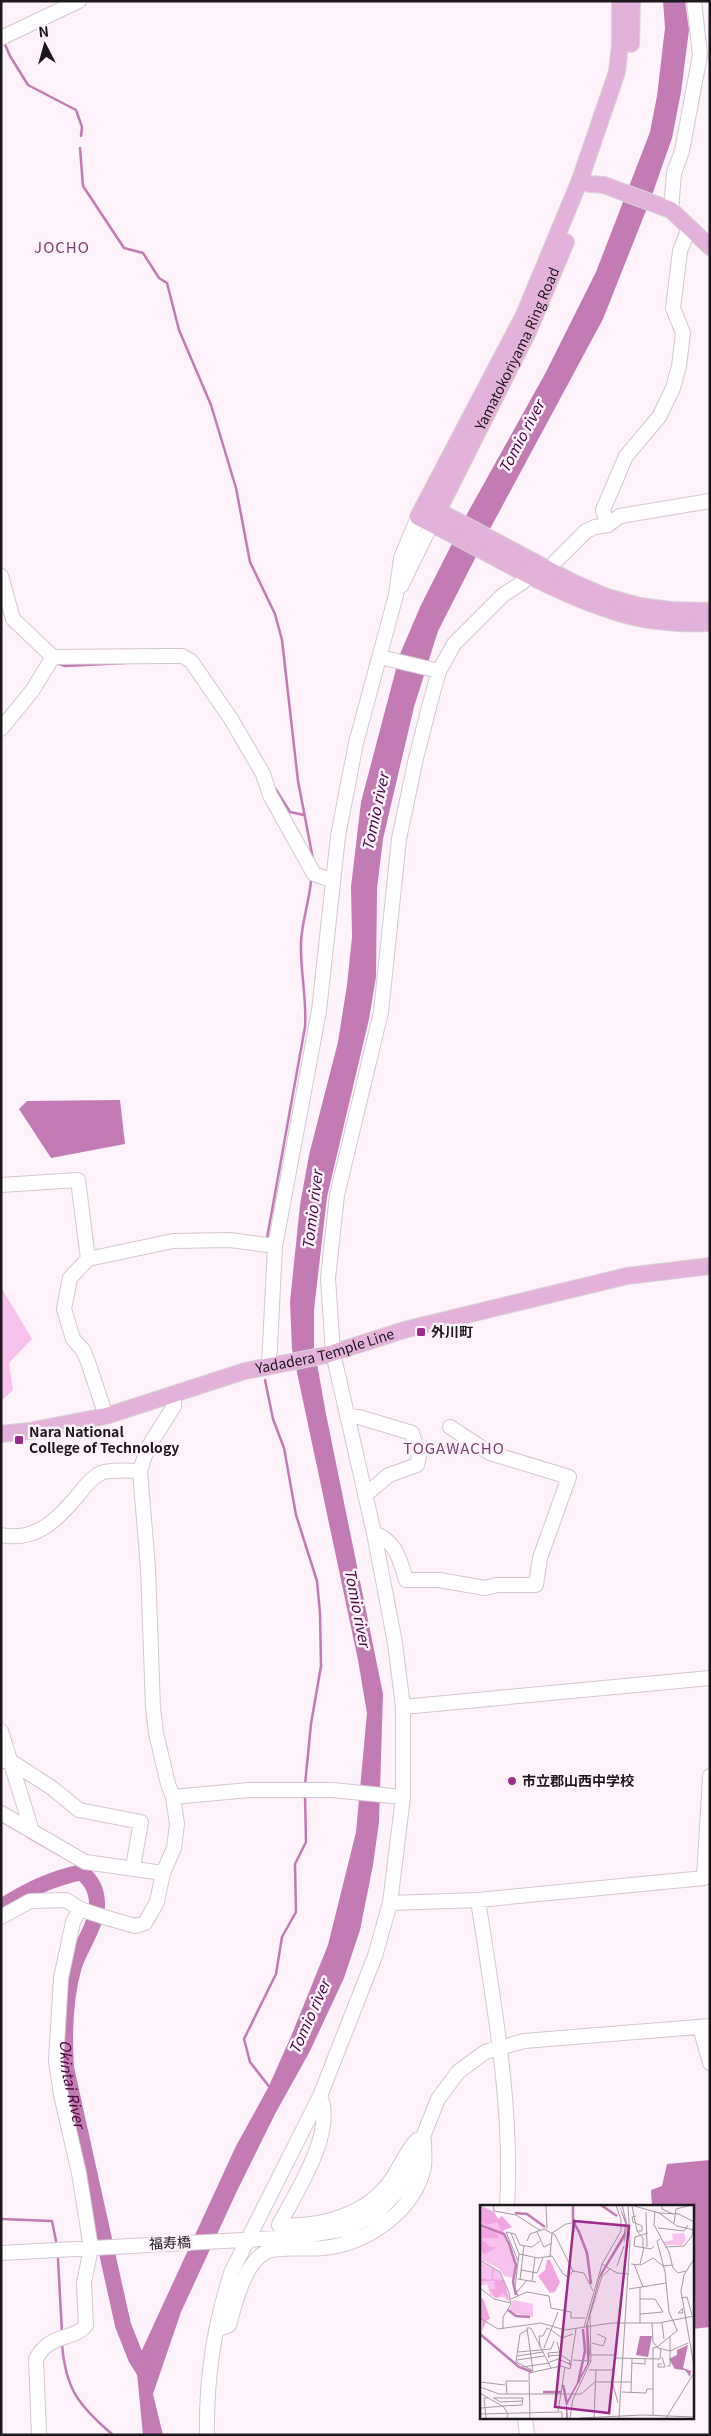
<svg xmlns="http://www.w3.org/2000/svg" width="711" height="2436" font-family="Georgia,'Noto Sans JP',serif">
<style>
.green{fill:#f9c2ec}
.water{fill:#c37bb4}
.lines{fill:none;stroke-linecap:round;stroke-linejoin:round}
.stream{stroke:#c37bb4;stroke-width:2.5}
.river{stroke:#c37bb4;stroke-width:16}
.minor-casing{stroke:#d5c7d1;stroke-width:16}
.major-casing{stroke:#d6d5d6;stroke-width:18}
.minor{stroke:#fff;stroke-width:14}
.major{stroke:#e4b2d9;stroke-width:16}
.poi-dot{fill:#9c2c8a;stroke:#fef2fb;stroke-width:2}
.labels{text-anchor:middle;stroke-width:5;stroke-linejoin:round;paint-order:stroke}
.street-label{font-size:14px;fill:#1d181c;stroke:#fef2fb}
.poi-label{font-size:14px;font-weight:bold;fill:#1d181c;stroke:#fef2fb;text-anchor:start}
.neighbourhood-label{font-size:15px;letter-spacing:1px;fill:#773f6c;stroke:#fef2fb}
.water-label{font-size:15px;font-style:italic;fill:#4a0741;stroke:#fef2fb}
.inset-river{fill:none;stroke:#c37bb4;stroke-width:2.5}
.inset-road{fill:none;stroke:#a49ba2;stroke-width:1}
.view{fill:#9c2c8a;fill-opacity:0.15;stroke:#9c2c8a;stroke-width:2.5}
.inset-edge{fill:none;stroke:#1d181c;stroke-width:2.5}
</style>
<rect width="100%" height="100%" fill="#fef2fb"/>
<!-- green -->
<path class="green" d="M1 1287 32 1339 9 1363 13 1390 1 1401Z"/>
<!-- water -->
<path class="water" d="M663 1H685L689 30 681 92 672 138 651 198 603 319 491 527 438 631 414 707 383 839 377 889 376 977 369 1019 327 1197 314 1310V1347L326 1414 383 1694 379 1822 373 1865 360 1930 344 1978 310 2051 275 2114 237 2191 181 2312 153 2394 163 2435H143L136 2363 236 2146 269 2086 292 2034 328 1945 356 1832 367 1713 358 1660 292 1349 290 1302 300 1205 309 1155 338 1042 347 985 352 937 351 887 361 802 400 654 421 605 467 514 546 372 596 272 650 132 657 96 665 28Z
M120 1100 125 1144 51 1158 19 1109 27 1101Z
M710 2160V2327L692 2329V2206H652L651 2190 662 2186 667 2164Z"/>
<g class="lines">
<!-- stream -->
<path class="stream" d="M4 42 10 56 28 85 76 110 82 127 81 136
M80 148 83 186 124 248 143 253 159 278 167 283 179 330 211 405 236 488 250 562 275 614 282 640 298 781 313 859
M56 663 65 666 125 663
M275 788 290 812 304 815
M267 1238 305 1027C307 998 300 971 301 942 302 922 309 902 311 881
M265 1380 273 1419 284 1448 296 1515 317 1581 320 1613 321 1666 311 1724 305 1785
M1 1821 22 1833
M28 1837 65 1858
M78 1866 82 1872
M271 2089 250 2062 244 2039 276 1974 282 1937 296 1912 295 1864 306 1842 305 1796
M1 2219 52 2221 56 2241
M58 2259 62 2333
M62 2343C65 2389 79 2406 113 2435"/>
<!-- river -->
<path class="river" id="s1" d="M1 1907C28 1890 50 1879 82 1872 91 1881 96 1888 97 1902 98 1924 81 1945 74 1966 65 1997 64 2036 66 2068L123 2325 136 2358 149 2379"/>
<!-- minor casing -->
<g class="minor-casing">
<path id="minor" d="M1 38 79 1
M671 210 674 173 682 151 700 55 694 1
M608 525 603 510 626 456 659 417 673 388 679 366 683 333 673 308 680 251 689 228
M555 562 586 531 595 527 608 525 620 516 710 501
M1 576 13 619 53 657
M401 586 432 523
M53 657 166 656H182L191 661 231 719 263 774 270 795 314 874 333 881
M380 657 439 671
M1 729 32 691 53 657
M1 1185 78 1180 88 1259 173 1241 230 1240 275 1246
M88 1259 70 1278 64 1309 73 1339 83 1350 88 1362 106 1416
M269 1366 275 1246 319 1011 338 836 356 743 396 595 401 558 418 517
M347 1416 359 1417 412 1433 419 1456 417 1465 389 1475 365 1495
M374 1533C396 1541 400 1560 406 1580H439L485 1588 497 1585H536L540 1558 569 1477 490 1453 450 1427
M1 1535C37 1542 58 1519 79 1494 85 1486 92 1477 101 1473 111 1469 129 1471 140 1471
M403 1707 710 1678
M1 1731 31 1828
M1 1761 9 1760 52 1788 79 1810 141 1822 133 1867
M173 1797 249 1790H332L403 1797
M1 1813 85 1862 163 1873
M478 1900C493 2000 513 2104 507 2206
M390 1903 478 1900 704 1878 710 1776
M1 1917 30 1901 66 1900 80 1909 104 1917 135 1926 145 1923 157 1902 163 1873 174 1848 177 1824 173 1797 168 1784 156 1733 153 1708 148 1568 140 1471 147 1449 174 1406V1394
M700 2027 710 2063
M320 2096C336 2133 296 2192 279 2225 320 2228 368 2215 392 2179 401 2165 406 2152 417 2140
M1 2253 296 2237 347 2229 376 2214 398 2191 407 2177 438 2099 458 2072 485 2052 524 2041 710 2026
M216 2330 229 2325C235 2304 244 2263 266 2252 277 2246 308 2250 323 2248 366 2244 414 2212 424 2167 425 2159 424 2149 424 2141
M525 2417 527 2435
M39 2435 36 2359C50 2332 74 2341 86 2325L84 2283 91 2248 79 2173 61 2095 56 2061 61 1978 73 1922 80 1909
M207 2435C206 2377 214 2328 231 2273L320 2096 375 1956 390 1903 403 1797V1707L395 1643 374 1533 333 1353 328 1278 337 1195 381 1012 399 839 416 758 432 696 439 671 454 644 503 595 523 582"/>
</g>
<!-- major casing -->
<g class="major-casing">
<g id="major">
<path d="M620 1V45L617 72 580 180 524 315 418 517C484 549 548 592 619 613 648 622 679 624 710 623"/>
<path d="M631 44 632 1"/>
<path d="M580 180 590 184 604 185 671 210 710 247"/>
<path d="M429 506 572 582 607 597 640 606 670 610 710 611"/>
<path id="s2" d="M432 523 528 332 566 242"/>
<path id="s3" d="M1 1434 29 1431 106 1416 245 1371 326 1355 404 1330 627 1276 710 1266"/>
</g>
</g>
<!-- minor -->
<use href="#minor" class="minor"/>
<!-- major -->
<use href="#major" class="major"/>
</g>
<!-- markers -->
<g class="poi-dot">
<rect x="416" y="1327" width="10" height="10" rx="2.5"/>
<rect x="14" y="1435" width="10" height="10" rx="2.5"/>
<circle cx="512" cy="1781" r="5"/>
</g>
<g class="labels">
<!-- street labels -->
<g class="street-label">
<text dy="5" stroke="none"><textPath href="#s2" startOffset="194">Yamatokoriyama Ring Road</textPath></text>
<text dy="5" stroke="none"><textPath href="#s3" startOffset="335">Yadadera Temple Line</textPath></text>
<text transform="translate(170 2243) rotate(-3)" y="5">福寿橋</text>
</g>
<!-- poi labels -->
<g class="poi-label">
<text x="431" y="1337">外川町</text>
<text x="29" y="1437">Nara National<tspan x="29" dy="16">College of Technology</tspan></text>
<text x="522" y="1786">市立郡山西中学校</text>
</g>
<!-- neighbourhood labels -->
<g class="neighbourhood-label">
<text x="62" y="253">JOCHO</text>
<text x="454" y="1454">TOGAWACHO</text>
</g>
<!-- water labels -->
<g class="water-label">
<text transform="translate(522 437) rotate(-62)" y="5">Tomio river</text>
<text transform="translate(376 812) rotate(-78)" y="5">Tomio river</text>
<text transform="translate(313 1210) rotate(-83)" y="5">Tomio river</text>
<text transform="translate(357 1608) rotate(79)" y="5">Tomio river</text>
<text transform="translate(310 2017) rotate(-66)" y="5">Tomio river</text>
<text dy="5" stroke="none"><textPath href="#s1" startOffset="311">Okintai River</textPath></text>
</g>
</g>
<!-- overview -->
<g transform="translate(480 2205)">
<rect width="214" height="214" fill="#fef2fb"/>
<path d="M0 8 5 18 19 17 24 22V32L36 60 33 73 24 71 18 63 0 54ZM192 29 204 28 206 35 202 40H185L182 37 193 35ZM0 56 20 67 31 98 23 92 16 93 10 90 7 79 0 81ZM33 95 53 99V112L29 107Z" fill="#f9c2ec"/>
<path d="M0 0 14 7 18 14 22 11 32 22 22 26 26 37 17 17 7 20 0 17ZM0 23 15 27 20 33H1ZM0 33 11 42H17L5 49 0 46ZM67 55H70L80 77 75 87 70 88 58 71 65 65ZM12 64H14L13 74 24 75 29 95 23 88 17 93 14 92 10 84H15L14 76H2L0 80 2 73 11 75ZM0 92 4 95 10 114 7 115 2 126Z" fill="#f2a6e1"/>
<path d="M139 0 146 16 145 32 120 73 108 118 110 148 109 158 87 200 88 213H86V198L107 159 106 121 120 69 144 28 145 18ZM160 131H172L168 152 156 150ZM208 140 203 163 211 166 210 172 205 165 195 164 189 154 197 150V145Z" fill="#c37bb4"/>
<path class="inset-river" d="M93 0V16L99 27M121 0 137 11M35 8 47 9 65 22M0 20 24 29 29 39 36 60 33 77 36 90M99 27 107 48 111 79M28 105 36 111 50 112M0 129 39 162 52 167M98 178 105 146 103 124M83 180 87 199M63 187H81"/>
<path class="inset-road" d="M13 0 14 6 36 10 61 26M66 0 67 24M136 0 141 15V26L122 59 137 68 149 69M142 0 147 20 144 37M151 0 179 8 197 21 214 25M182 0V4L193 9M152 1 157 26 163 33V42M175 6 174 20 189 47 193 63 198 68 206 66M166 7 167 42M179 8 199 9 214 17M156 11 152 12 153 17 162 21V26H157M194 18 196 4 212 0M178 23 204 26 208 20M57 27 64 42 72 38M31 28 39 49 35 82 38 91M72 28 86 19 102 16M168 28 155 32 154 41 171 44 174 41M180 34 177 36 185 67 189 107 197 125M47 36 50 29 64 24 75 30 93 66M185 42 204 41 212 31 214 17M39 49 58 53 72 51 83 69 88 72 93 66M70 51 72 28M214 54 204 70 201 86 214 161M0 55 20 67 29 88 31 99 23 112V124M38 56 26 27 35 29 40 40 52 42 60 36M151 59 161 60 173 53 183 61 192 60M154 59 163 82M160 59 164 42M137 61 144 41M41 65 57 68 63 53M93 66 104 68 113 86M38 74 56 77M40 75 44 40M52 76 55 52M0 83 14 94 31 98M149 84 186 78M37 87 47 75M201 93 207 92 212 110M31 94 47 87 69 91 71 103 91 107V113H105M160 94H175L183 107 160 109M202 104 203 108H198L203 103M0 113 18 124 61 118 85 125 132 118H179L214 111M160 118V82M172 118 173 137 178 143 190 146 208 138M182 118 184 134M104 122 122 59M47 123 53 166M47 123H51L71 163M47 125 40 129 36 157 52 165M71 125 82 133 93 129M77 137 81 152M112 138 123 141 126 133 117 129M60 142 59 131H63L67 123 71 125M177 142 198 125M64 143 78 107M38 147 71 144 74 136M37 151 63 147M68 151 81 150 90 156 89 160M182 152 185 162H178V159H182M69 153 68 148 80 147M135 153 180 154 181 144M37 155 64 151M93 155 111 156M70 157 78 154 92 160M152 158 165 159V154M187 161H190V131M42 162 70 158M109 165H133L135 150H111M132 176 138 198M0 177 25 180M0 182 19 189H101L115 177H151M142 187 166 188 167 184H173M151 187 152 154M0 188 22 201 42 200 43 193H13M27 189 26 176H48M14 193 20 197 43 196M0 207 1 203 23 201 28 209 27 213M78 207 85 162M0 209 82 207V213M173 210V143L177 142M6 213 4 193H8M50 213 49 168 81 161 90 164 96 124M90 213 93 194 111 156 110 110 122 71 130 64M100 213 163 210 214 212M114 213 116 165M139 213 150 36 148 0M186 213 214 168"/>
<path class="view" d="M94 16 149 21 129 208 75 202Z"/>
<rect width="214" height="214" class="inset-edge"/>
</g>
<!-- border -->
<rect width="711" height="2436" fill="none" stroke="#1d181c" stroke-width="5"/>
<!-- north arrow -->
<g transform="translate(45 45) rotate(354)" stroke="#fef2fb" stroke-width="4" paint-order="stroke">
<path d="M0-4L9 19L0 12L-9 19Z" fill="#1d181c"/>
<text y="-8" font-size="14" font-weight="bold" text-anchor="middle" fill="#1d181c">N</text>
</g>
</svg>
